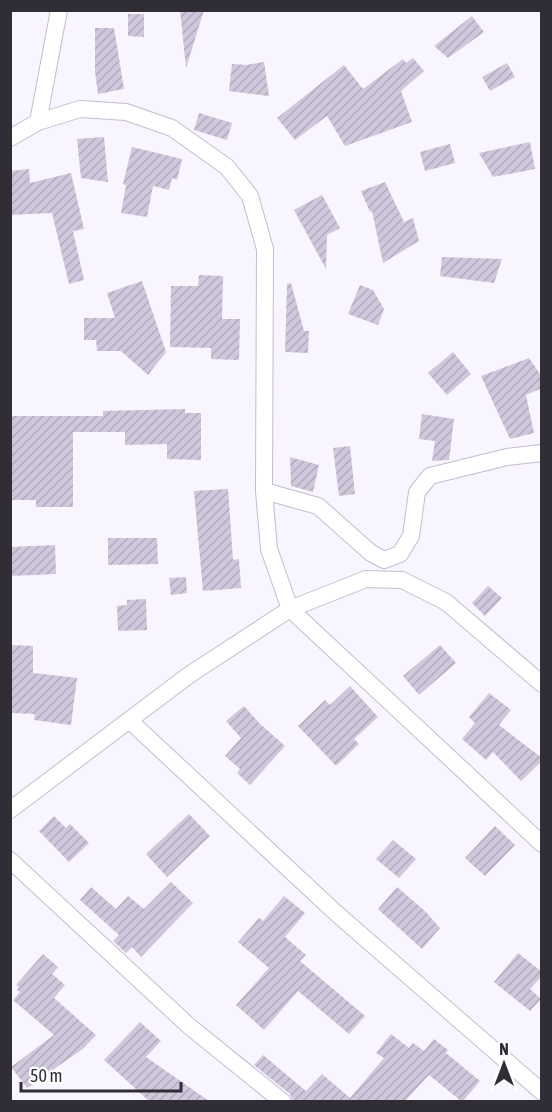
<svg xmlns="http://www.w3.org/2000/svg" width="552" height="1112" font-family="'Asap Condensed',sans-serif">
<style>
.building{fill:url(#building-hatch)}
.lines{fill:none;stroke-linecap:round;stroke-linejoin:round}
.street-casing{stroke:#c4bcd1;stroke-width:18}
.street{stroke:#fff;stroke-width:16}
</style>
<defs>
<pattern id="building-hatch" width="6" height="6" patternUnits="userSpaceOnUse" patternTransform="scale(1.5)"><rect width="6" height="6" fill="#cfc7dc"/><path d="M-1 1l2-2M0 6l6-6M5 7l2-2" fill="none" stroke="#b2abbd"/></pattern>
</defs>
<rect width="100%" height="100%" fill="#f8f5fe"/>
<!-- building -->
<path class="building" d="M180 10H204L186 68Z
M128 14H144V37L128 36Z
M472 16 484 32 448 58 434 46Z
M95 28H114L124 89 98 94 95 72Z
M413 58 424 71 401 91 412 122 345 146 327 116 295 140 277 118 344 65 363 89 403 59 406 63Z
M264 62 269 96 229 91 232 64 246 65Z
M507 63 515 77 490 91 482 77Z
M199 113 232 123 227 140 194 130Z
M104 137 108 182 81 178 77 139Z
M530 142 535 169 493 177 479 153Z
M450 144 455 163 425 171 420 152Z
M132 147 182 159 177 180 172 178 169 190 153 186 147 217 121 213 126 185 123 184Z
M29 169 30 183 71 173 84 229 73 231 84 280 69 284 52 213 10 215V171Z
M385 182 404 222 413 218 419 241 383 263 372 211 370 212 361 191Z
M322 195 340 228 327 235 326 269 294 210Z
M442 257 502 259 494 283 440 276Z
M199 275 223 276 222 319H240L239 360 211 359V348L170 347 171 286H198Z
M142 281 166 352 148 375 121 351H97L96 340H84V318H115L107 293Z
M291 283 304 331H309L308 353 285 352 287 284Z
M360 285 373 290 384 309 378 325 348 314Z
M453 352 471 374 447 395 428 373Z
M529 358 542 377V388L526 395 534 433 510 439 481 376Z
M185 409V413H201V460L167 459V444L125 445V432H73V507H36V500H10V416H103V411Z
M422 414 454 419 449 460 432 461 435 441 419 439Z
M350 446 355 494 339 496 333 448Z
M290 457 319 465 313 492 291 486Z
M228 489 233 560 239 559 241 588 203 591 194 491Z
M108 538H157L158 564 108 565Z
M55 545 56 574 10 576V547Z
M186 577 187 593 171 595 169 578Z
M488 586 502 598 485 616 472 603Z
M146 599 147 630 118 631 117 606 127 605V600Z
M10 645 33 646V673L77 678 71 725 34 720 35 714 10 713Z
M440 645 456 663 419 695 403 676Z
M350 686 378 717 354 739 359 744 336 766 298 726 325 700 330 705Z
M489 693 511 710 499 725 542 758V761L521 781 493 752 486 760 462 739 475 723 469 717Z
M244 706 259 723 285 746 250 785 237 773 240 769 225 756 241 738 226 721Z
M189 814 210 836 167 877 146 854Z
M54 816 66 828 70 824 89 843 69 862 39 831Z
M495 826 515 845 485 876 465 858Z
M393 840 416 859 399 878 376 859Z
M171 882 193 903 141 957 132 947 126 953 113 941 119 935 80 900 91 887 116 909 128 896 144 909Z
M397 887 426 912 440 928 422 949 378 909Z
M284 896 305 913 285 937 306 955 300 961 365 1016 349 1034 298 991 264 1030 236 1005 269 968 238 942 259 918 263 921Z
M518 953 542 972V976L530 989 541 999 530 1011 494 982Z
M43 954 58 967 52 974 65 985 54 998 96 1035 84 1048 27 1088 11 1067 54 1035 13 1000 20 992 17 990 19 987 16 985Z
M140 1022 161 1041 146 1057 209 1101H149L104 1060Z
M391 1034 409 1048 413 1043 424 1051 434 1039 448 1050 446 1053 480 1081 463 1101H461L429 1075 405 1101H293L290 1094 254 1065 263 1055 306 1091 322 1074 350 1098 384 1058 376 1053Z"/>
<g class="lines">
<!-- street casing -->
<g class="street-casing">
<path id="street" d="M38 122 59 10
M10 138 38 122 80 109 126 112 172 128 227 167 250 196 265 249 264 491 269 549 290 609 542 844
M264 491 318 506 371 553 384 560 400 554 411 536 417 492 430 476 507 457 542 453
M130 721 336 913 542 1092
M10 810 189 675 290 609 366 579 402 580 446 602 542 684
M10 860 189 1026 283 1102"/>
</g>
<!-- street -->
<use href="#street" class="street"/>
</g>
<!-- border -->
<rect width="552" height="1112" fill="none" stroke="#312d36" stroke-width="24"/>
<!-- north arrow -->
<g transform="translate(504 1064)" stroke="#ffffff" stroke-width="4.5" paint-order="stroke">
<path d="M0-4.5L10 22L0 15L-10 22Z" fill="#312d36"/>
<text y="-9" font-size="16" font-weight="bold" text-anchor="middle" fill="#312d36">N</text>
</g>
<!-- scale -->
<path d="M21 1082v9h160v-9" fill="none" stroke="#312d36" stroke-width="3"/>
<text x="30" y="1082" font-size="18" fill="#312d36" stroke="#ffffff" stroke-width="4.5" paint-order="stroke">50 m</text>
</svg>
